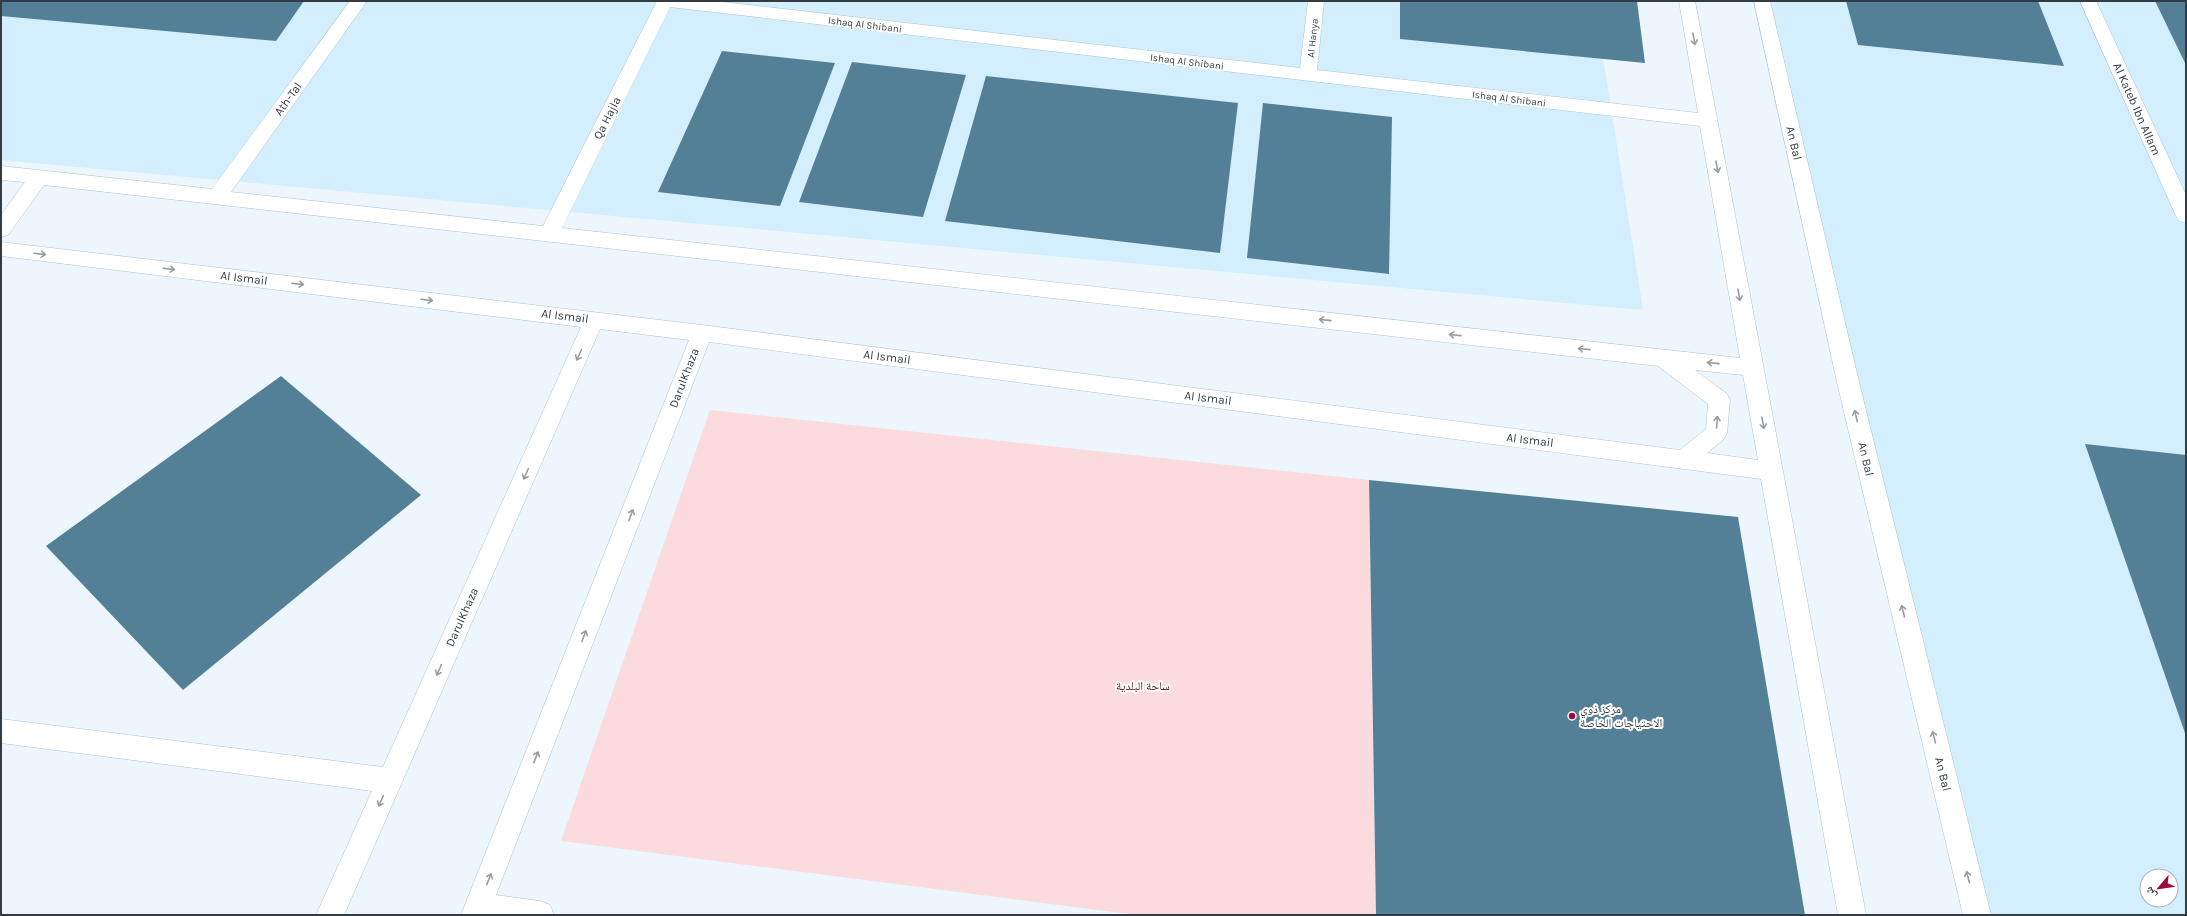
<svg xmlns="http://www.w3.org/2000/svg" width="2187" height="916" font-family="Karla,'Noto Naskh Arabic',sans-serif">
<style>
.built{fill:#d3eefd;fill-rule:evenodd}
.green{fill:#fbdbde}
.building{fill:#548097}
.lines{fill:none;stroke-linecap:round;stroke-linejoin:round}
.minor-casing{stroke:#acc5d2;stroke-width:1}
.minor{fill:#fff;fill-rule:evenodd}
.oneway{stroke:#989ea0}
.poi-dot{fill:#a2043d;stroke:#fff;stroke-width:1.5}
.labels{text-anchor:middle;stroke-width:4;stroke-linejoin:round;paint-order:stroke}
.far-street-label{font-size:10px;fill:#323c42;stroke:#fff}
.street-label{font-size:12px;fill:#323c42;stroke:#fff}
.park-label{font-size:12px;fill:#5f212d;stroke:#fff}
.poi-label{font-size:12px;fill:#323c42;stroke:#fff;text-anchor:start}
</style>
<rect width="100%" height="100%" fill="#ecf6fc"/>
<!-- built -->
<path class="built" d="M1 1H1594L1643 310 1 160Z
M1758 1H2186V915H1977ZM2147 876H2171V900H2147Z"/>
<!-- green -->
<path class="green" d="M710 410 1369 480 1376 915H1136L561 841Z"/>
<!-- building -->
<path class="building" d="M1 1H304L276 41 1 16Z
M1400 1H1637L1645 63 1400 39Z
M1846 1H2038L2064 66 1858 45Z
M2155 1H2186V65Z
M722 51 835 63 780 206 658 192Z
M852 62 966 75 923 217 799 202Z
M986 76 1238 103 1220 253 945 221Z
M1263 103 1392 117 1389 274 1247 258Z
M281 376 421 495 183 690 46 546Z
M2085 444 2186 455V736Z
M1369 480 1738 517 1805 915H1376Z"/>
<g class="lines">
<!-- minor casing -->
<g class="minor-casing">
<path id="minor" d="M350 1H367L231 192 543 226 657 1H714L1300 68 1308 1H1324L1317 70 1698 113 1679 1H1695L1866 915H1838L1761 479 709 342 496 895 540 901 550 905 554 915H461L689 340 600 329 344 915H316L372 791 1 743V719L383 767 581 327 1 256V242L702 325 1680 450 1706 429 1708 404 1658 366 44 185 8 235 1 237V215L25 182 1 180V166L212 189ZM670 7 1700 126 1740 358 562 228ZM1695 370 1743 375 1758 460 1707 453 1724 439 1727 433 1730 400 1727 394Z
M1754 1H1770L1858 378 1991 915H1963L1836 378Z
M2080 1H2096L2186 195V223L2179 221 2176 216Z"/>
</g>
<!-- minor -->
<use href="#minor" class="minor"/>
</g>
<!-- one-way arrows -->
<defs><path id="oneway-shaft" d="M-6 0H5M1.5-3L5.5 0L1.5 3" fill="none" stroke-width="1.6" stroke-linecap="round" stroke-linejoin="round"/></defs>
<g class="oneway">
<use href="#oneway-shaft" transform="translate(1694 39) rotate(80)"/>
<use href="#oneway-shaft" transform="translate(1717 167) rotate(80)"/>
<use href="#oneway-shaft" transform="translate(40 254) rotate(7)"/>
<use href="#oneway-shaft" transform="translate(169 269) rotate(7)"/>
<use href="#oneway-shaft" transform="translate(298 284) rotate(7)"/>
<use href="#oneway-shaft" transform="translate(1739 295) rotate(80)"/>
<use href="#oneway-shaft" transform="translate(427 300) rotate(7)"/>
<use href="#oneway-shaft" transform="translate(1325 320) rotate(-174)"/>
<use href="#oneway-shaft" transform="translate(1455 335) rotate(-174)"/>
<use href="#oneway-shaft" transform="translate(1584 349) rotate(-174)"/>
<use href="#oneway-shaft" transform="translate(579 355) rotate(114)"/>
<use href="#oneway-shaft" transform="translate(1713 363) rotate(-174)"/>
<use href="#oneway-shaft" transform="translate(1856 416) rotate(-103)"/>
<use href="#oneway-shaft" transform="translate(1717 422) rotate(-86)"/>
<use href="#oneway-shaft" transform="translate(1763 423) rotate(79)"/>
<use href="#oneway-shaft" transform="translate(526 474) rotate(114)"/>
<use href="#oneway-shaft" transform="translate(631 515) rotate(-69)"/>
<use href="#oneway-shaft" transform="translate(1903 611) rotate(-104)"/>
<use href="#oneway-shaft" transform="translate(584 636) rotate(-69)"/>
<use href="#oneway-shaft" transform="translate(439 670) rotate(114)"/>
<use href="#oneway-shaft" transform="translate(1934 737) rotate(-104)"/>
<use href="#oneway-shaft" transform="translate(536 757) rotate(-69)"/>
<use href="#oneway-shaft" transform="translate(381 801) rotate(114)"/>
<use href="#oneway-shaft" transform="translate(1968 877) rotate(-104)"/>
<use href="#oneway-shaft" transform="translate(489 879) rotate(-69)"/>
</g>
<!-- markers -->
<circle class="poi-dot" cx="1572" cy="716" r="4"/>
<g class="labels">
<!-- far-street labels -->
<g class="far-street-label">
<text transform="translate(865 24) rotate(7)" y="4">Ishaq Al Shibani</text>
<text transform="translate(1312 38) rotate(-84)" y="4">Al Hanya</text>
<text transform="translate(1187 61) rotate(7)" y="4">Ishaq Al Shibani</text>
<text transform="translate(1509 98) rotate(7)" y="4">Ishaq Al Shibani</text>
</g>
<!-- street labels -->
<g class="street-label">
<text transform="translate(288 99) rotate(-54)" y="4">Ath-Tal</text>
<text transform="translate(2137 109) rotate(66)" y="4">Al Kateb Ibn Allam</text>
<text transform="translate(607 118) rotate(-63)" y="4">Qa Hajla</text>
<text transform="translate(1794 143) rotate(77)" y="4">An Bal</text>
<text transform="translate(244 278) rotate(7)" y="4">Al Ismail</text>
<text transform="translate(565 316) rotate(7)" y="4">Al Ismail</text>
<text transform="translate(887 357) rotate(7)" y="4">Al Ismail</text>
<text transform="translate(684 378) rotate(-69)" y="4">DarulKhaza</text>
<text transform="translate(1208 398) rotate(7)" y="4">Al Ismail</text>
<text transform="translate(1530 440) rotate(7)" y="4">Al Ismail</text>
<text transform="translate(1866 459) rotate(77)" y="4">An Bal</text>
<text transform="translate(462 617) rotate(-66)" y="4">DarulKhaza</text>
<text transform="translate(1943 774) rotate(76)" y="4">An Bal</text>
</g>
<!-- park labels -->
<g class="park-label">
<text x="1143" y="690">ساحة البلدية</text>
</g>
<!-- poi labels -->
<g class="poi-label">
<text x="1580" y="713">مركز ذوي<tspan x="1580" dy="14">الاحتياجات الخاصة</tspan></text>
</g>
</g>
<!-- border -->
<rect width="2187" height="916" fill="none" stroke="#323c42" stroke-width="4"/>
<!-- north arrow -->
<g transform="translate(2159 888) rotate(241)"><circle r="19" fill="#ffffff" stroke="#adb1b3"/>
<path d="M0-3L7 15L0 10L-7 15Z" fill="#a2043d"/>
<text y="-6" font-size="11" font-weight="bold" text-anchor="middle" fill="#323c42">ش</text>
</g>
</svg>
